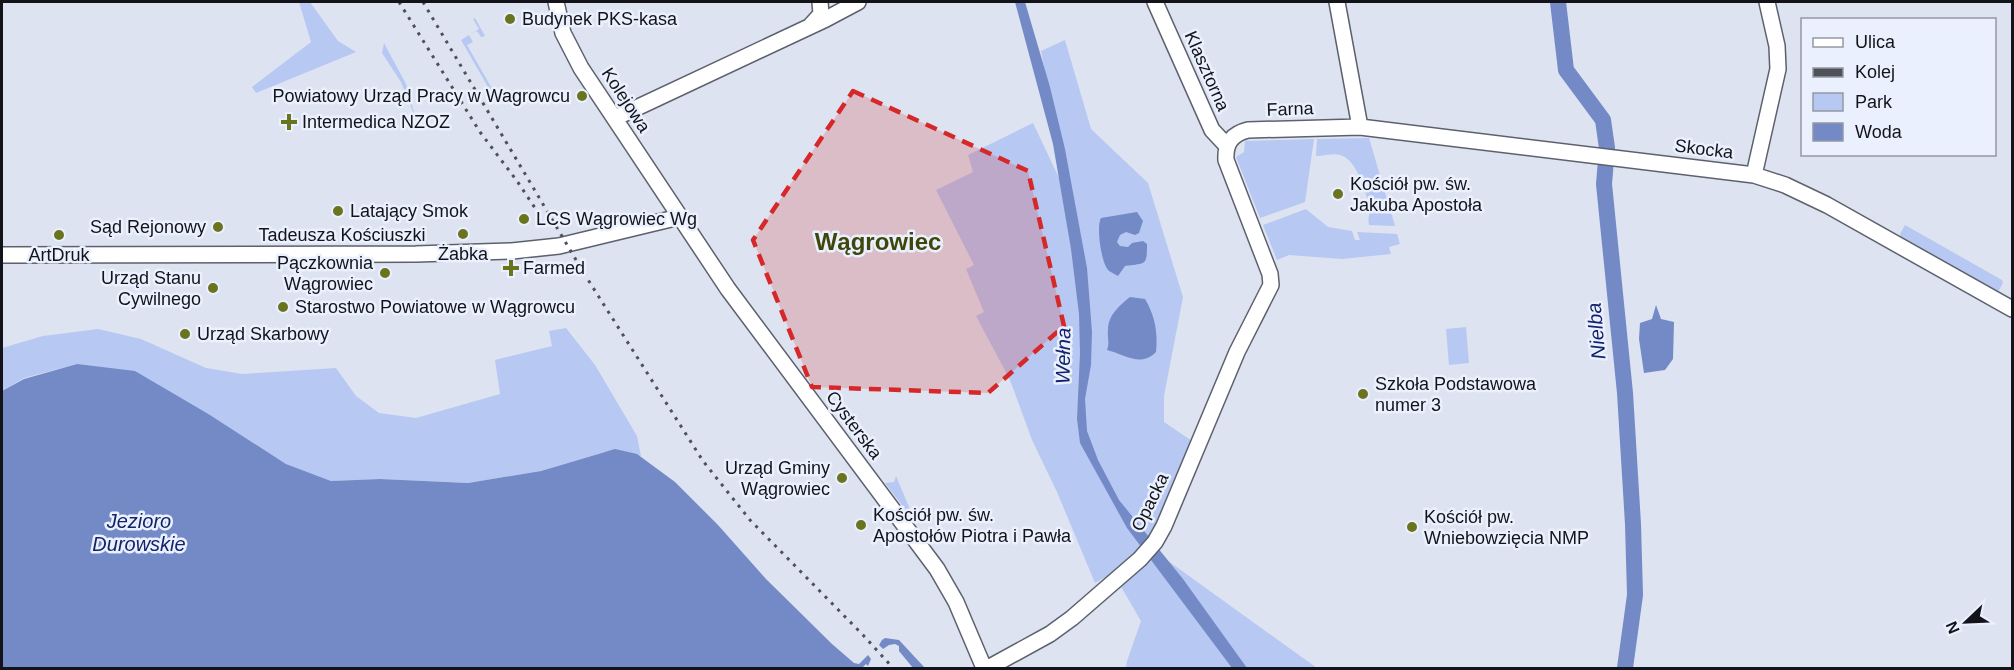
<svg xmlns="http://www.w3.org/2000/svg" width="2014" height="670" font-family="Arial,sans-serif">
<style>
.green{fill:#b7c8f3}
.water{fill:#738ac6}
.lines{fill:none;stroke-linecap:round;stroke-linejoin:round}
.river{stroke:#738ac6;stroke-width:16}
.secondary-casing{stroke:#5d616d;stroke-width:18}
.secondary{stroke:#fff;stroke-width:15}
.rail{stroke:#4e5158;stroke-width:3;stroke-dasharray:3 6;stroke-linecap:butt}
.marked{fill:#d62828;fill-opacity:0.2;stroke:#d62828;stroke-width:4.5;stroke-dasharray:12 8;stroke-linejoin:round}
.poi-dot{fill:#6a741f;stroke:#eaf0fd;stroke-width:2}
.labels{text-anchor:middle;stroke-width:5;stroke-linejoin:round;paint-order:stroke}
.poi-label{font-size:18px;fill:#131419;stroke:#eaf0fd;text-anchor:start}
.street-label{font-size:18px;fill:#131419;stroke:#eaf0fd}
.water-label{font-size:20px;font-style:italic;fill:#13236a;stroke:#eaf0fd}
.district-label{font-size:24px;font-weight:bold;fill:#3f4609;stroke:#eaf0fd}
</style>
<rect width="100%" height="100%" fill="#dde3f0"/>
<!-- green -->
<path class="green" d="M299 2H310L338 41 356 52 256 93 252 87 311 42Z
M475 18 485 36 481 37 477 31 469 35 473 42 467 45 494 92 492 94 461 40 479 29 473 19Z
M1065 40 1091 129 1148 183 1183 297 1164 396V422L1198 445 1146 545 1317 668H1126L1127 661 1141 621 1113 573 1095 583 1057 492 1032 440 1010 380 976 316 984 312 966 269 974 265 936 190 973 172 968 155 1033 123 1069 199 1041 51Z
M384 43 406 84 416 119 401 82 382 53Z
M1369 138 1395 226 1369 225C1367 218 1371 212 1370 204 1363 190 1358 160 1340 155 1333 153 1324 156 1316 156L1317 139Z
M1314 139 1305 202 1260 218 1236 157 1244 152 1245 141Z
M1306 209 1328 227 1352 231 1355 240H1360L1357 232 1397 234 1400 244 1389 247 1391 254 1342 259 1289 255 1277 260 1263 225Z
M1905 225 2002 280 2003 283 1998 292 1901 238 1900 234Z
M1466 327 1469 363 1449 365 1446 329Z
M566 328 595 365 637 436 641 456 604 452 541 471 468 483 380 479 331 481 286 464 210 415 77 364 24 378 2 391V348L43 336 98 329 141 339 206 368 242 374 336 368 356 396 379 413 416 418 500 394 495 360 552 346 549 331Z
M896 476 912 514 910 516 885 483 894 482Z"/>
<!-- water -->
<path class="water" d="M1015 2H1025L1050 87 1065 149 1087 268 1092 332 1091 365 1085 399 1087 431 1098 460 1119 500 1183 579 1247 668H1232L1127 528 1080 443 1077 419 1080 353 1079 314 1071 249 1053 144Z
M1137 212 1143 221 1139 233 1135 235 1126 232 1120 235 1117 242 1120 246 1128 247 1132 243 1143 241 1147 244C1147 266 1146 263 1125 266L1118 276C1115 274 1112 273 1109 271 1101 264 1096 226 1101 218Z
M1130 297 1145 299C1155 316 1158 332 1156 352 1141 368 1124 354 1107 350 1110 342 1107 337 1108 330 1108 315 1120 305 1130 297Z
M1656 305 1661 319 1674 322 1673 359 1665 370 1644 373 1639 339 1640 323 1652 319Z
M77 364 135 371 210 415 286 464 331 481 380 479 468 483 541 471 615 449 637 454 675 482 718 525 766 579 832 644 854 663 859 664 868 655 871 659 868 666 866 664 862 668H2V391L24 379Z
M885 638 899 640 925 668H913L899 651V646L895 644 889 645 883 649 879 645 882 640Z"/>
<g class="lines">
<!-- river -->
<path class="river" d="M1558 2 1566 70 1603 120 1607 148 1604 184 1625 393 1633 524 1635 595 1625 668"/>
<!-- secondary casing -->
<g class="secondary-casing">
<path id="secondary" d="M556 2 563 33 581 68 728 289 937 569 956 602 984 668
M1155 2 1212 130 1227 146
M1337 2 1360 127
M811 25 821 14 820 2
M615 118 826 19 858 2
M1754 175 1778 69 1777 46 1767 2
M2 255 416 254 512 251 559 246 671 219 678 214
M988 668 1050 634 1072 618 1140 559 1155 542 1164 526 1237 352 1271 285 1270 274 1226 160C1225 143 1232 134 1248 130L1360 127 1754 175 1785 185 1827 205 2012 309"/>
</g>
<!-- secondary -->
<use href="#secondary" class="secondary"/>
<!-- rail -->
<path class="rail" d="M399 2 480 132 517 181 539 214
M423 2 585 275 703 461 750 520 863 635 893 668"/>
</g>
<!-- marked area -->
<path class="marked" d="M853 91 1028 171 1064 326 988 393 812 387 753 240Z"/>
<!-- markers -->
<g class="poi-dot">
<circle cx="510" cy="19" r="6"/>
<circle cx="582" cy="96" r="6"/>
<path d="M286 113h6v6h6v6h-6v6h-6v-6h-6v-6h6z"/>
<circle cx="1338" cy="194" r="6"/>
<circle cx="338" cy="211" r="6"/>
<circle cx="524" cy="219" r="6"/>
<circle cx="218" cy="227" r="6"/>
<circle cx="463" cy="234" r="6"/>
<circle cx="59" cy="235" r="6"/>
<path d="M508 259h6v6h6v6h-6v6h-6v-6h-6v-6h6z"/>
<circle cx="385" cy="273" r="6"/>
<circle cx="213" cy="288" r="6"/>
<circle cx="283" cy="307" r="6"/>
<circle cx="185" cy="334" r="6"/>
<circle cx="1363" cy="394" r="6"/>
<circle cx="842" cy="478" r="6"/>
<circle cx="861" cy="525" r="6"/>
<circle cx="1412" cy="527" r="6"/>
</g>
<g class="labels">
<!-- poi labels -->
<g class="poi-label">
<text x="522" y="25">Budynek PKS-kasa</text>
<text x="570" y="102" text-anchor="end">Powiatowy Urząd Pracy w Wagrowcu</text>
<text x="302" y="128">Intermedica NZOZ</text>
<text x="1350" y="190">Kościół pw. św.<tspan x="1350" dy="21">Jakuba Apostoła</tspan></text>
<text x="350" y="217">Latający Smok</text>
<text x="536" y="225">LCS Wągrowiec Wg</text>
<text x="206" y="233" text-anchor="end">Sąd Rejonowy</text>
<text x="463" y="260" text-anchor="middle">Żabka</text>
<text x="59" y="261" text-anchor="middle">ArtDruk</text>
<text x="373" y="269" text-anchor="end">Pączkownia<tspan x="373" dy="21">Wągrowiec</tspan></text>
<text x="523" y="274">Farmed</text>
<text x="201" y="284" text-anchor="end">Urząd Stanu<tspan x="201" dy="21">Cywilnego</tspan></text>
<text x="295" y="313">Starostwo Powiatowe w Wągrowcu</text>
<text x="197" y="340">Urząd Skarbowy</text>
<text x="1375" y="390">Szkoła Podstawowa<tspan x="1375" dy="21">numer 3</tspan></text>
<text x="830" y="474" text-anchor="end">Urząd Gminy<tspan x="830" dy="21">Wągrowiec</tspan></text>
<text x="873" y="521">Kościół pw. św.<tspan x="873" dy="21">Apostołów Piotra i Pawła</tspan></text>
<text x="1424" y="523">Kościół pw.<tspan x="1424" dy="21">Wniebowzięcia NMP</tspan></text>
</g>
<!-- street labels -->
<g class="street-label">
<text transform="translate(1207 71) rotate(66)" y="6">Klasztorna</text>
<text transform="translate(626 100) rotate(57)" y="6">Kolejowa</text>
<text transform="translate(1290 109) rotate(-2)" y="6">Farna</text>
<text transform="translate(1704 149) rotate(7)" y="6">Skocka</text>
<text x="342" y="241">Tadeusza Kościuszki</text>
<text transform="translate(854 425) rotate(53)" y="6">Cysterska</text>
<text transform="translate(1150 502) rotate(-64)" y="6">Opacka</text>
</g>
<!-- water labels -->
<g class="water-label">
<text transform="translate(1596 331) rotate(-95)" y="7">Nielba</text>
<text transform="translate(1063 356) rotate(-89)" y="7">Wełna</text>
<text x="139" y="528">Jezioro<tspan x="139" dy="23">Durowskie</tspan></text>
</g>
<!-- district labels -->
<g class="district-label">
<text x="878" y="250">Wągrowiec</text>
</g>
</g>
<!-- border -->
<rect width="2014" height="670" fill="none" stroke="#131419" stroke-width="6"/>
<!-- legend -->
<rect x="1801" y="18" width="195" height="138" fill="#eaf0fd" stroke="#9498a2" stroke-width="1.5"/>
<rect x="1813" y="38" width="30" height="9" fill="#ffffff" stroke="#9498a2" stroke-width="1.5"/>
<text x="1855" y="48" font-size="18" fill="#131419">Ulica</text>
<rect x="1813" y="68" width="30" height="9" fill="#4e5158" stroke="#9498a2" stroke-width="1.5"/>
<text x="1855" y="78" font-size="18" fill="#131419">Kolej</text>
<rect x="1813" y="93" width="30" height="18" fill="#b7c8f3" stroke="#9498a2" stroke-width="1.5"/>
<text x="1855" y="108" font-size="18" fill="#131419">Park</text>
<rect x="1813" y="123" width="30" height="18" fill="#738ac6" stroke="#9498a2" stroke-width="1.5"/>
<text x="1855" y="138" font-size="18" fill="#131419">Woda</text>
<!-- north arrow -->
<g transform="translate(1966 622) rotate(247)" stroke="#eaf0fd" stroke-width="4.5" paint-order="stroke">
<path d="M0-4.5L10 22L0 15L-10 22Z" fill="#131419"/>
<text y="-9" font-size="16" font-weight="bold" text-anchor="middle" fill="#131419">N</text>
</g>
</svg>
